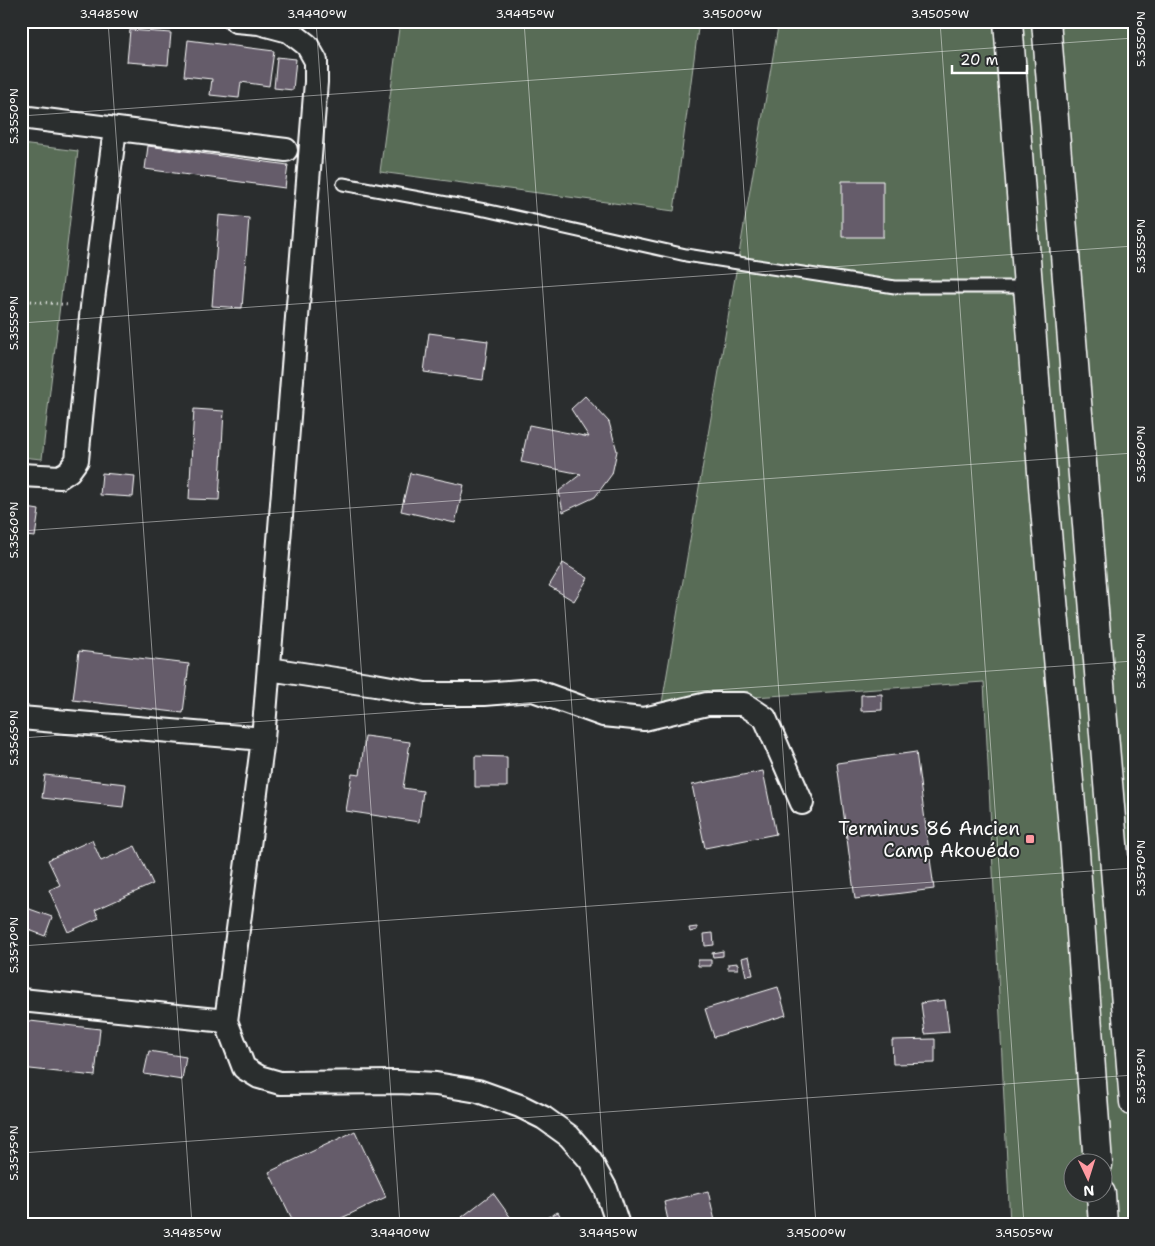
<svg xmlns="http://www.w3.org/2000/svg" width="1155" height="1246" font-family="'Shantell Sans',sans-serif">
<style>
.green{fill:#596c57;stroke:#acb6ab;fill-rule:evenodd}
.building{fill:#655b6b;stroke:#fff}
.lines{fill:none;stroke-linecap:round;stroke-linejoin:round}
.lane-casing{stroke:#fff;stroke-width:15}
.street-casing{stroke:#fff;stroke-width:26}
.highway-casing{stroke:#fff;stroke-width:31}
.path{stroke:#fff;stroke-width:3;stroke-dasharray:1 4;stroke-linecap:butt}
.lane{stroke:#2a2d2e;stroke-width:11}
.street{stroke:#2a2d2e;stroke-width:22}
.highway{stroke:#2a2d2e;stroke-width:28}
.ticks{fill:none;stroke:#fff;stroke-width:1;stroke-opacity:0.45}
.poi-dot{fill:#ff9aa2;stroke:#2a2d2e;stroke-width:2}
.labels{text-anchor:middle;stroke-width:4;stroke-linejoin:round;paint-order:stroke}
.poi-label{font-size:19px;fill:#fff;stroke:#2a2d2e;text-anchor:end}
.neatline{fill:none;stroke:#fff;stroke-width:2}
.ticks-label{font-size:12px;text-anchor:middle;fill:#fff}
</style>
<rect width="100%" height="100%" fill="#2a2d2e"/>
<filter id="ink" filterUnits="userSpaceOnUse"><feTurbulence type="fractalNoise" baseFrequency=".02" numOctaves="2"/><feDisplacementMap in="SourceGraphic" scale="10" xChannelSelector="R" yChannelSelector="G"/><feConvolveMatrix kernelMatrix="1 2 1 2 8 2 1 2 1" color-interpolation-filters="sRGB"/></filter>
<g filter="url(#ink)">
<!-- green -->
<path class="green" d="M400 21H699L674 211 380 172Z
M779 21H1134V1225H1010L984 682 662 703ZM1072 1164H1102V1194H1072Z
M21 144 78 151 42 459 21 457Z"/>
<!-- building -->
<path class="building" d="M130 30 171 33 168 65 127 62Z
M188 40 274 51 269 86 241 82 239 98 210 95 212 79 184 76Z
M277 57 296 59 293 90 274 88Z
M148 146 288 165 285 188 145 169Z
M842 181H883V237H842Z
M219 215 249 218 242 308 212 306Z
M429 333 488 341 483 380 424 372Z
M585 396 609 422 617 451 612 474 595 497 563 512 559 491 581 474 521 462 529 425 589 437 571 409Z
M194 409 224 411 219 500 189 499Z
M102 473 135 476 133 497 100 495Z
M410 473 464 485 455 523 401 511Z
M21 507 39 510 35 537 25 536 22 559Z
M563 563 588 578 574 601 549 586Z
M79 651 189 664 183 713 73 700Z
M882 694V710L861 711V695Z
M365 736 410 742 403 788 423 791 419 822 346 811 352 774 360 775Z
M916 752 934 889 855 899 837 763Z
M475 756 507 757V787H475Z
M763 771 776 834 705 848 692 785Z
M45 775 126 784 123 807 42 798Z
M92 840 101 861 135 846 153 884 95 910 99 918 68 932 49 890 60 885 48 860Z
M24 907 52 917 45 936 21 927V914Z
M697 927V930L690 932 689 928Z
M713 933 714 945 705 946 704 934Z
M723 951V956L713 957 712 953Z
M749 956 753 975 746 976 742 958Z
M698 960H711V966H698Z
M738 963V969H728V964Z
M778 987 786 1015 714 1037 705 1009Z
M945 1000 949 1032 925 1034 921 1003Z
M21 1020 100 1029 95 1076 21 1068Z
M935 1039V1063L893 1064 892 1040Z
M149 1051 186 1057 182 1080 144 1074Z
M355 1131 386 1197 327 1225H295L269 1172Z
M708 1191 716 1225H669L664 1202Z
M493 1193 511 1218 502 1225H468L462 1217Z
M558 1212 565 1225H532Z"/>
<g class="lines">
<!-- lane casing -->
<g class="lane-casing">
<path id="lane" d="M343 184 485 210 686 255 895 287H1028"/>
</g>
<!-- street casing -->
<g class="street-casing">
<path id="street" d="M236 21 259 23 289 31 307 45 316 61V82L263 739 226 1021 244 1068 259 1077 280 1083 398 1082 436 1084 478 1091 520 1106 544 1118 569 1136 590 1160 606 1189 618 1225
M21 117 286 150
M21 475 60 477 69 471 77 460 92 307 115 129
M269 669 375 685 425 694H484L533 690 603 715 644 719 707 704H744L765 718 802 803
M21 718 263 739
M21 1000 226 1021"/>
</g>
<!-- highway casing -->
<g class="highway-casing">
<path id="highway" d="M1008 21 1044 498 1074 839 1098 1164
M1046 21 1134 1102
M1101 1194 1103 1225"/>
</g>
<!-- path -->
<path class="path" d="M21 300 69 305"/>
<!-- lane -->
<use href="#lane" class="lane"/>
<!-- street -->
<use href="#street" class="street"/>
<!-- highway -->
<use href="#highway" class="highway"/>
</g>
</g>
<!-- ticks -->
<path class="ticks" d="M108 21 192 1225M316 21 400 1225M524 21 608 1225M732 21 816 1225M940 21 1024 1225M21 116 1134 38M21 323 1134 246M21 531 1134 453M21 738 1134 661M21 946 1134 868M21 1153 1134 1075"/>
<!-- markers -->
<rect class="poi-dot" x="1025" y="834" width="10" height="10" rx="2.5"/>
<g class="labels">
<!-- poi labels -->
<g class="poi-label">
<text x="1020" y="835">Terminus 86 Ancien<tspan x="1020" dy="22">Camp Akouédo</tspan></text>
</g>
</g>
<!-- margin -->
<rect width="1155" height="1246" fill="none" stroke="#2a2d2e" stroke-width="55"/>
<!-- north arrow -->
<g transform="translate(1088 1178) rotate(176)"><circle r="24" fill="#2a2d2e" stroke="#7f8182"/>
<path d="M0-4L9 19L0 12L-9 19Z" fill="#ff9aa2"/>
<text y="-8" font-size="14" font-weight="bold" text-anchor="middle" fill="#ffffff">N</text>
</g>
<!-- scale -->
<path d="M952 65v8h75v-8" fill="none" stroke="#ffffff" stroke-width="2.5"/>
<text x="960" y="65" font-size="15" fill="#ffffff" stroke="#2a2d2e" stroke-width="4" paint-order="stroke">20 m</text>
<rect x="28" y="28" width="1100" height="1190" class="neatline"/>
<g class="ticks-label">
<text x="109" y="18">3.9485°W</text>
<text x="317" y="18">3.9490°W</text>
<text x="525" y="18">3.9495°W</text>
<text x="732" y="18">3.9500°W</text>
<text x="940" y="18">3.9505°W</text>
<text transform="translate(1141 39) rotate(-90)" y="4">5.3550°N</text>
<text transform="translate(14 116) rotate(-90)" y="4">5.3550°N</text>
<text transform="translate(1141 246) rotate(-90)" y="4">5.3555°N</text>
<text transform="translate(14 323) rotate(-90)" y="4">5.3555°N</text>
<text transform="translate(1141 454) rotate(-90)" y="4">5.3560°N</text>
<text transform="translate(14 530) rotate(-90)" y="4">5.3560°N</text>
<text transform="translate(1141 661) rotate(-90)" y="4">5.3565°N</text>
<text transform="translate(14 738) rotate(-90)" y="4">5.3565°N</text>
<text transform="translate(1141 868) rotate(-90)" y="4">5.3570°N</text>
<text transform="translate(14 945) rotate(-90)" y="4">5.3570°N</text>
<text transform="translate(1141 1076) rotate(-90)" y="4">5.3575°N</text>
<text transform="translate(14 1153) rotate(-90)" y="4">5.3575°N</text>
<text x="192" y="1237">3.9485°W</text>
<text x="400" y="1237">3.9490°W</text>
<text x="608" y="1237">3.9495°W</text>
<text x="816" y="1237">3.9500°W</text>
<text x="1024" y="1237">3.9505°W</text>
</g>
</svg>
